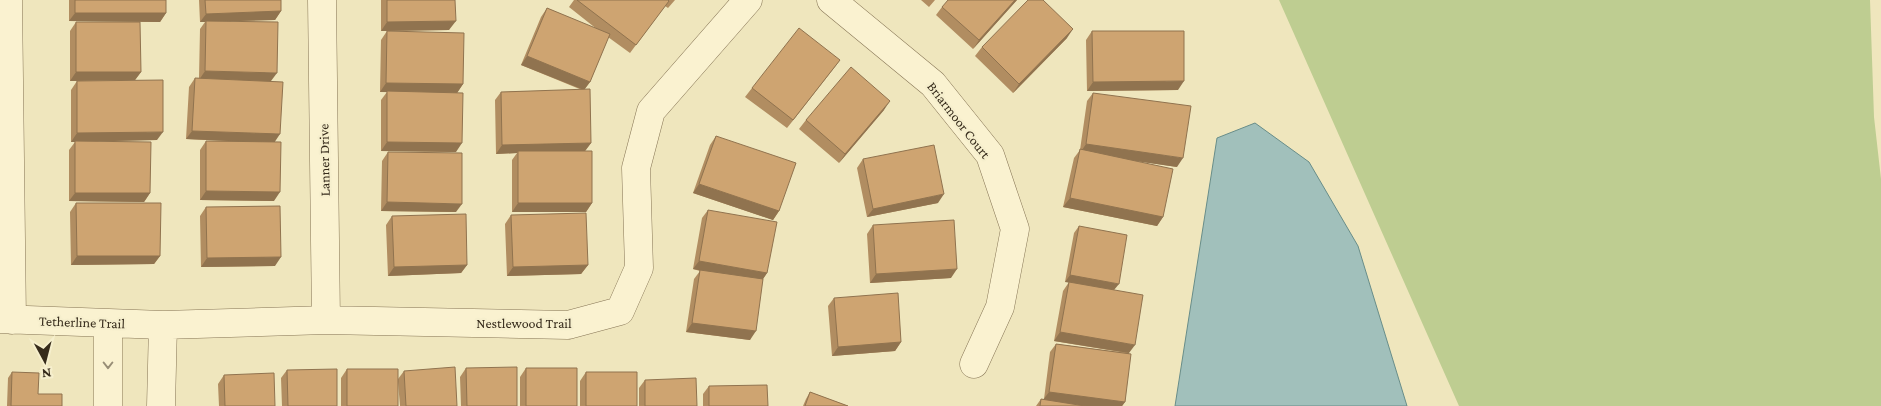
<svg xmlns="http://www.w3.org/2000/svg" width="1881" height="406" font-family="'Crimson Pro',serif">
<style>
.green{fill:#becd91}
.water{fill:#a1c0bb;stroke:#688d89}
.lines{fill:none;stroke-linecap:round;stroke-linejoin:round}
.minor-casing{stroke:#877656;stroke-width:29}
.minor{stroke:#faf2d0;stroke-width:28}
.wall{fill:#b18d61}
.shaded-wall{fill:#90734f}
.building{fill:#cea471;stroke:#90734f}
.oneway{stroke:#988e76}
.labels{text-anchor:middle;stroke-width:4.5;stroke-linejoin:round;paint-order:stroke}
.street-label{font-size:14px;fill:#362b1b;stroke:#f6efcd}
</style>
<rect width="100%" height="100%" fill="#efe6bd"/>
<!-- green -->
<path class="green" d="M1279 0H1870L1874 117 1881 179V406H1459Z"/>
<!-- water -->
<path class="water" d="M1255 123 1309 162 1358 246 1407 406H1175L1217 138Z"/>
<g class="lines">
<!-- minor casing -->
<g class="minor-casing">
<path id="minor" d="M8 0 12 320
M322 0 326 320
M831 0 933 84 990 155 1015 229 1000 307 974 364
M0 319 163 325 326 320 568 325 620 311 639 268 636 168 651 111 748 0
M108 406V324
M161 406 163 325"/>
</g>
<!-- minor -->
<use href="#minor" class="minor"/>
</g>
<!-- wall -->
<path class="wall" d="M69 0H166V13L160 22 69 21Z
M199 0H281V11L275 20 231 21 271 81 275 142 274 201 200 200V150L206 141H227L186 139 189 87 195 78H199L200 29 205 22H200Z
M381 0H455L449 30 381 31Z
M574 0H675L668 8 665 6 630 53 608 37 590 82 584 90 591 143 585 151 592 203 586 212H512V160L517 153 496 154 495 100 501 92 582 90 521 65 541 17 547 8 598 30 569 7Z
M921 0H935L929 7Z
M1017 0 973 49 936 15 942 7Z
M76 22 141 72 135 80 70 81V31Z
M387 31 463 84 457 93 456 152 381 151V100L387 92H380L381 40Z
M1092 31 1178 90 1087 91 1086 40Z
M1067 38 1013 93 975 56 982 47Z
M840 60 787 128 745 97 752 88Z
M77 81 157 140 98 141 150 193 144 202 69 201V150L75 142H71V90Z
M1093 93 1177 167 1137 161 1163 217 1157 226 1063 207 1074 158 1080 150 1087 101Z
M884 110 839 163 799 129 806 120Z
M716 136 779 211 773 220 693 193 710 145Z
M388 152 456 212 381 211 382 161Z
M863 159 938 203 867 217 857 168Z
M76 203 160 256 154 264 71 265 70 212Z
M206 207 275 266 201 267 200 216Z
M708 210 767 273 763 279 750 340 686 332 694 279 700 271 693 269 702 218Z
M511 215 588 265 581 274 507 276 505 224Z
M392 216 467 265 461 273 388 276 386 225Z
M873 225 951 278 870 283 867 234Z
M1079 226 1114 290 1129 353 1125 402 1122 406H1036L1041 399H1044L1050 352 1056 344 1126 353 1054 341 1063 291 1069 282H1065L1074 233Z
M834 298 901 342 895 351 832 356 828 306Z
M466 368 517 406H461L460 377Z
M526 368 577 406H520V377Z
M347 369 398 379 404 371 457 406H400L398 382V406H341V378Z
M287 370 337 406H282L281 378Z
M12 372 38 394 62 406H7L8 378Z
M586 372 637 406H580V381Z
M224 375 275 406H219L218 384Z
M645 380 697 406H639V388Z
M709 386 768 406H703V394Z
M810 392 848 406H803L806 399Z"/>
<!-- shaded-wall -->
<path class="shaded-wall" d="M1015 0H1017L973 49 979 40Z
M281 11 275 20 206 22V21L205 22H200L206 14Z
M75 13H166L160 22 69 21Z
M456 21 449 30 381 31 387 22Z
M1073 29 1067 38 1013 93 1019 84Z
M527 56 590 82 584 90 521 65Z
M840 60 834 68 787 128 793 120Z
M205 71 277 73 271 81 199 80Z
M76 72H141L135 80 70 81Z
M1184 81 1178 90 1087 91 1093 82Z
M386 83 463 84 457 93 380 92Z
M890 101 884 110 839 163 845 154Z
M192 131 280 134 274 143 186 139Z
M163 132 157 140 71 142 77 133Z
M387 142 462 143 456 152 381 151Z
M591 143 585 151H518L517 153 496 154 502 145Z
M1086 144 1183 158 1177 167 1080 153Z
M699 184 779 211 773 220 693 193Z
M206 191 280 192 274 201 200 200Z
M75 193H150L144 202 69 201Z
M944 194 938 203 867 217 873 209Z
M1070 198 1163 217 1157 226 1063 207Z
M387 202 462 204 456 212 381 211Z
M518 203H592L586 212H512Z
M77 256H160L154 264 71 265Z
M281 257 275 266 201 267 207 258Z
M699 261 767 273 761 282 693 269Z
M467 265 461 273 388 276 394 267Z
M588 265 581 274 507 276 513 267Z
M957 269 951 278 870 283 876 274Z
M1070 275 1119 284 1114 290 1065 282Z
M692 323 756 331 750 340 686 332Z
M1060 332 1135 345 1129 353 1054 341Z
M901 342 895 351 832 356 838 347Z
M1049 392 1125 402 1122 406H1086L1043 400Z"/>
<!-- building -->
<path class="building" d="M75 0H166V13H75Z
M205 0H281V11L206 14Z
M387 0H455L456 21 387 22Z
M577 0H668L669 1 636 45Z
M948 0H1015L979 40 942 7Z
M1028 0H1043L1073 29 1019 84 982 47Z
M547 8 610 34 590 82 527 56Z
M206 21 278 22 277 73 205 71Z
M76 22H140L141 72H76Z
M799 28 840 60 793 120 752 88Z
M387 31 464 33 463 84 386 83Z
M1092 31H1184V81L1093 82Z
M851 67 890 101 845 154 806 120Z
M195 78 283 82 280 134 192 131Z
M163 80V132L77 133V81Z
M590 89 591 143 502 145 501 92Z
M387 91 463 93 462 143 387 142Z
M1093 93 1191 106 1183 158 1086 144Z
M716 136 796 163 779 211 699 184Z
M75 141 151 142 150 193H75Z
M206 141 281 142 280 192 206 191Z
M934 145 944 194 873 209 863 159Z
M1080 149 1173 169 1163 217 1070 198Z
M518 151H592V203H518Z
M388 152 462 153V204L387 202Z
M76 203H161L160 256H77Z
M280 206 281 257 207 258 206 207Z
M708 210 777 222 767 273 699 261Z
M586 213 588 265 513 267 511 215Z
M466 214 467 265 394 267 392 216Z
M954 220 957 269 876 274 873 225Z
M1079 226 1127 235 1119 284 1070 275Z
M700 270 763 279 756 331 692 323Z
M1069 282 1143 295 1135 345 1060 332Z
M898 293 901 342 838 347 834 298Z
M1056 344 1131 354 1125 402 1049 392Z
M455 367 457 406H406L404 371Z
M517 367V406H467L466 368Z
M526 368H577V406H526Z
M337 369V406H288L287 370Z
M347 369H398V406H347Z
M12 372 39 373 38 394H62V406H11Z
M586 372H637V406H586Z
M274 373 275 406H225L224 375Z
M696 378 697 406H645V380Z
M767 385 768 406H709V386Z
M810 392 848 406H805Z
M1041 399 1085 406H1040Z"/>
<!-- one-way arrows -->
<defs><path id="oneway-chevron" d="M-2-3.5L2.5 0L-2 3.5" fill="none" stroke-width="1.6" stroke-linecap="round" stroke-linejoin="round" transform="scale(1.25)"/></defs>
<use class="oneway" href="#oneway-chevron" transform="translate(108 365) rotate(90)"/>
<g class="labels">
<!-- street labels -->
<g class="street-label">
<text transform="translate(959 120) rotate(52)" y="5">Briarmoor Court</text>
<text transform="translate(324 160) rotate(-91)" y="5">Lanner Drive</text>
<text transform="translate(82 322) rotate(2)" y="5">Tetherline Trail</text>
<text x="524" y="328">Nestlewood Trail</text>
</g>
</g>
<!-- north arrow -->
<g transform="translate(45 361) rotate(173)" stroke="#f6efcd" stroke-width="4" paint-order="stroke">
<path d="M0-4L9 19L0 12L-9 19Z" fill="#362b1b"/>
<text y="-8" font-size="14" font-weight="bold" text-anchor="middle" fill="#362b1b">N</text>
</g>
</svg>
